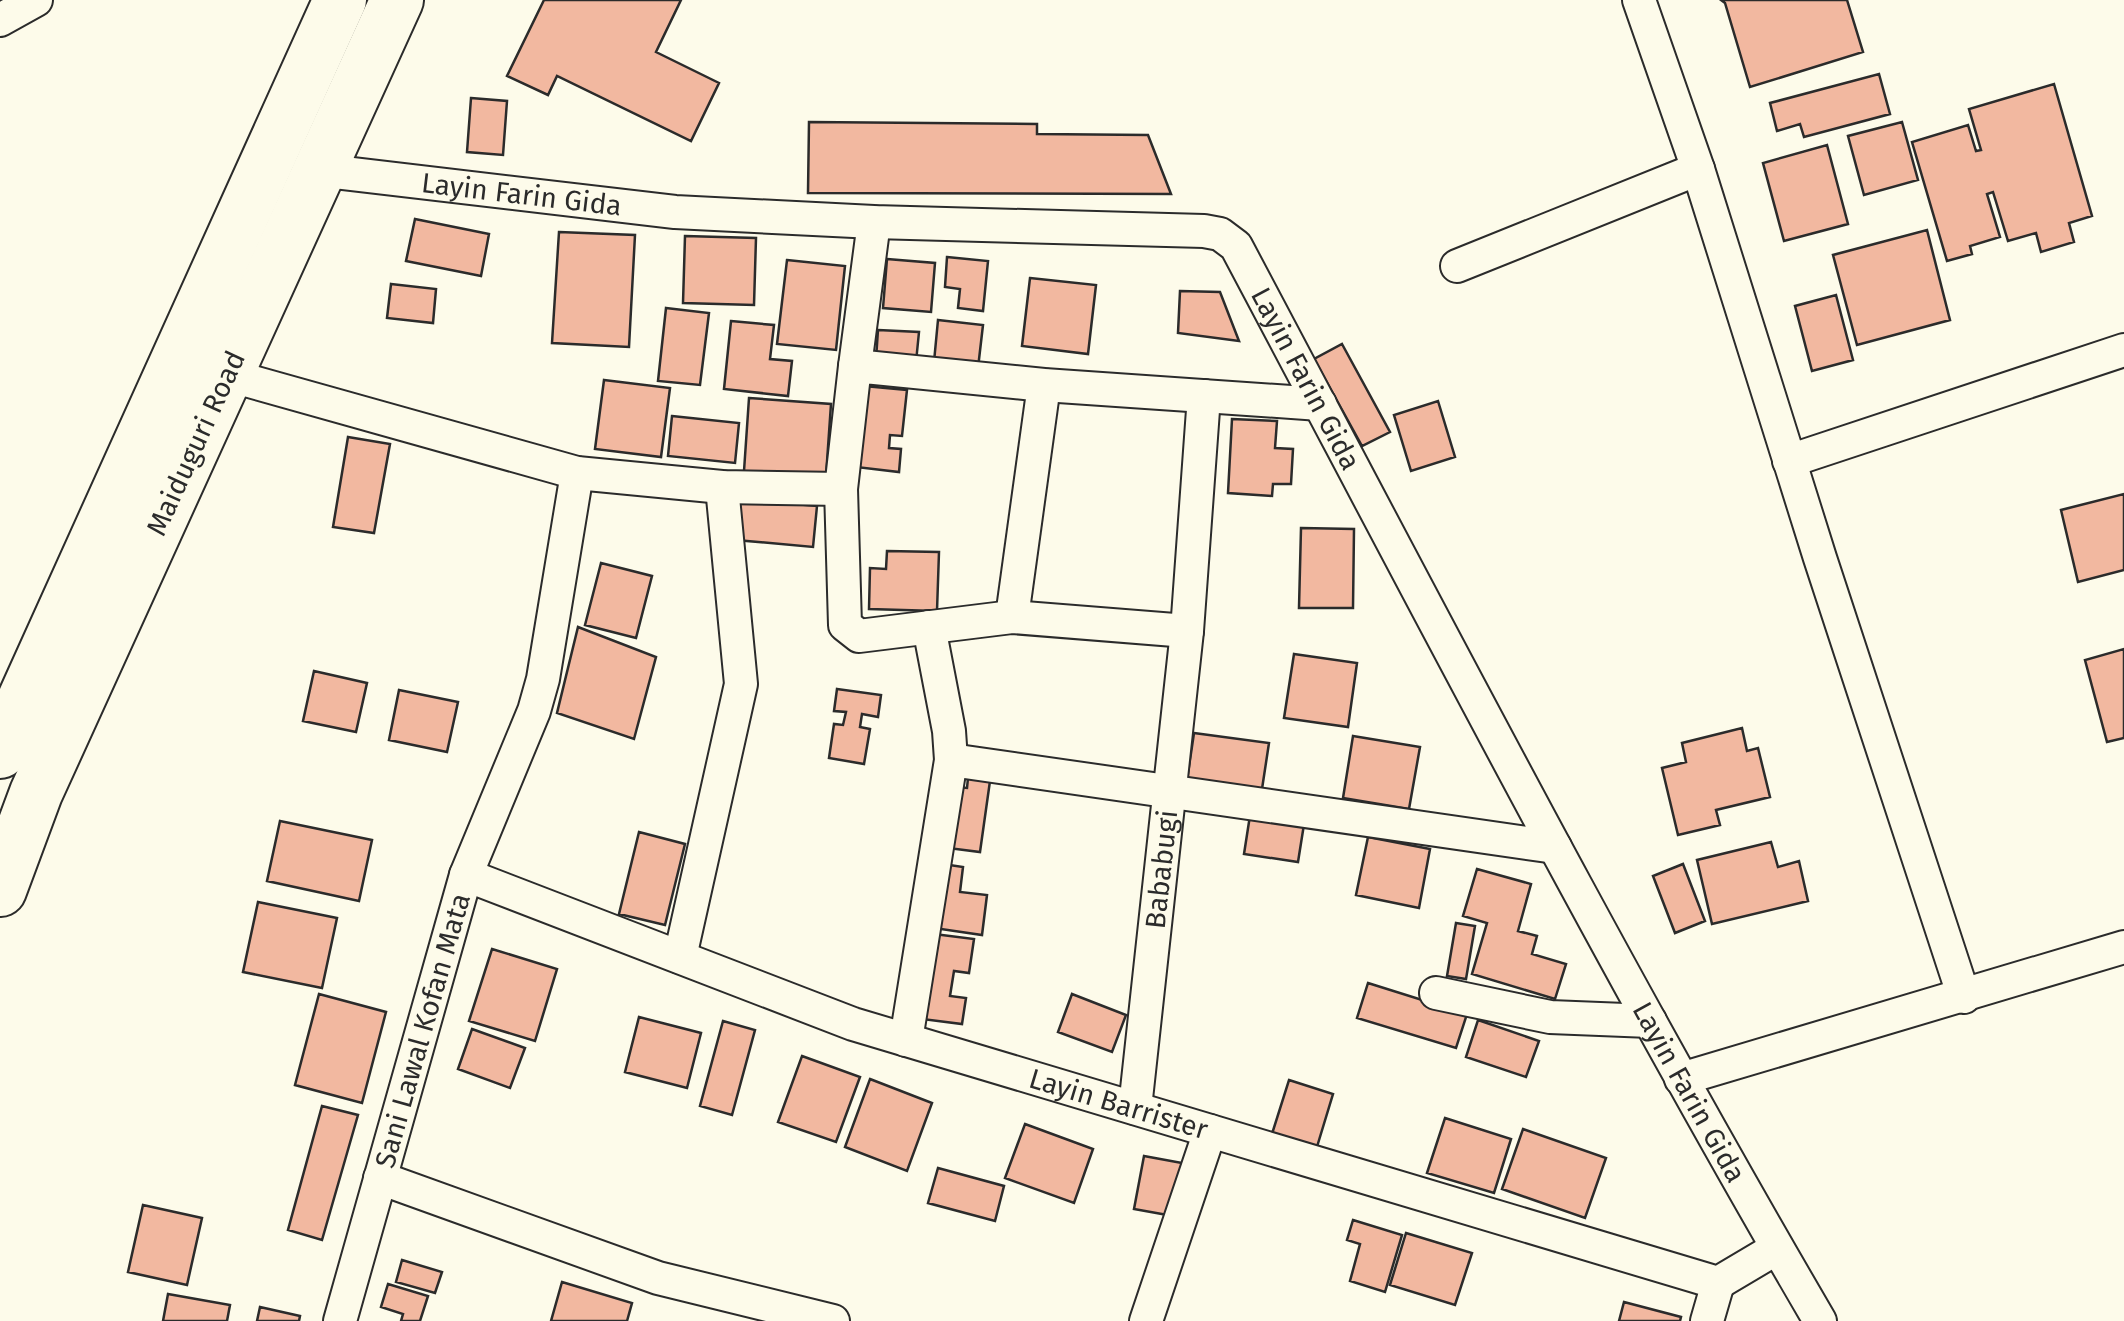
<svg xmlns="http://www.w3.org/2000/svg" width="2124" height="1321" font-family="'Fira Sans',sans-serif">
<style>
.building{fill:#f2b8a0;stroke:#2b2b2b;stroke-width:2.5}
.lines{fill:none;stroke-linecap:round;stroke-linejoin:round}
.minor-casing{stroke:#2b2b2b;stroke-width:36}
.trunk-casing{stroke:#2b2b2b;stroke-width:56}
.minor{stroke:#fdfbea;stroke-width:32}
.trunk{stroke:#fdfbea;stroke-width:52}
.labels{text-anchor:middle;stroke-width:8;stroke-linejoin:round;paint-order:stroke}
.street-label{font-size:28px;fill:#2b2b2b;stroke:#fdfbea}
</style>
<rect width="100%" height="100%" fill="#fdfbea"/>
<!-- building -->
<path class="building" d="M544 0H681L656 52 719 83 691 141 557 76 548 95 507 76Z
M1721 0H1847L1863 52 1750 87 1725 3Z
M1879 74 1890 114 1804 137 1800 124 1777 131 1770 103Z
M2054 84 2092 216 2069 223 2074 242 2041 252 2036 233 2008 241 1993 192 1987 194 2000 237 1970 246 1972 254 1947 261 1912 142 1968 125 1976 151 1981 150 1969 109Z
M471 98 507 101 503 155 467 152Z
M809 122 1037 124V134L1148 135 1171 194 808 193Z
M1902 122 1918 180 1864 195 1848 136Z
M1827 145 1848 224 1784 241 1763 163Z
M415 219 489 234 481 276 406 261Z
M1927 230 1950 320 1857 345 1833 255Z
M559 232 635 235 629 347 552 343Z
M685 236 756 238 754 305 683 303Z
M947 257 988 261 983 311 958 308 960 289 945 287Z
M887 259 935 263 931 312 883 308Z
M787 260 845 266 836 350 777 344Z
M1030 278 1096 285 1088 354 1022 346Z
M391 284 436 289 433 323 387 318Z
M1180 291 1220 292 1239 341 1178 333Z
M1836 295 1853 360 1812 371 1795 306Z
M666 308 709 313 700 385 658 381Z
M938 320 983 325 978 368 934 362Z
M731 321 774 325 770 359 792 361 788 396 724 389Z
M878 330 919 332 916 362 876 359Z
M1342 344 1390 432 1362 446 1314 359Z
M604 380 670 388 661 457 595 449Z
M864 386 907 390 902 436 890 435 889 448 901 449 899 472 856 467Z
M749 398 831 404 826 476 744 471Z
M1438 401 1455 457 1411 471 1394 415Z
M672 416 739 423 735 463 668 456Z
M1232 419 1277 421 1275 448 1293 449 1291 484H1273L1272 496 1228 493Z
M348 437 390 444 374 533 333 527Z
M2124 494V570L2078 582 2061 510Z
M740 499 817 506 813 547 736 540Z
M1301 528 1354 529 1353 608H1299Z
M887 551 939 552 937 611 869 609 870 568 886 569Z
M601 563 652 576 636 638 585 625Z
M578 627 656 657 634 739 557 713Z
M2124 649V738L2107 742 2085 660Z
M1294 654 1357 663 1348 727 1284 718Z
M314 671 367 683 356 732 303 721Z
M837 689 881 695 878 717 862 714 860 727 870 729 864 764 829 758 834 724 843 725 846 712 834 711Z
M399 690 458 702 447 752 389 740Z
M1742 728 1747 751 1758 748 1770 797 1716 810 1720 825 1678 835 1662 768 1686 762 1682 743Z
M1194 733 1269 743 1262 789 1187 780Z
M1353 736 1420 747 1409 809 1343 798Z
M968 778 990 781 980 852 948 848 957 787 967 788Z
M1251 809 1305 818 1298 862 1244 854Z
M280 821 372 840 359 901 267 881Z
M639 832 685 844 665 925 619 914Z
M1368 837 1430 849 1419 908 1356 895Z
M1771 842 1778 867 1799 861 1808 901 1712 924 1697 860Z
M943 864 963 867 960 892 987 895 982 935 934 928Z
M1683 864 1705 921 1675 933 1653 876Z
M1477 869 1531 884 1518 931 1537 936 1532 954 1566 964 1555 999 1472 974 1487 923 1463 916Z
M258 902 337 918 322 988 243 972Z
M1456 923 1475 926 1466 979 1447 976Z
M934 934 974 939 969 973 954 971 950 996 966 998 962 1024 922 1019Z
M492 949 557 969 535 1041 469 1021Z
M1368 983 1467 1014 1456 1048 1357 1018Z
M319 994 386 1012 362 1103 295 1085Z
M1072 994 1126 1015 1112 1052 1058 1032Z
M639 1017 701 1033 687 1088 625 1072Z
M1478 1020 1539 1041 1526 1077 1466 1057Z
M723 1021 755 1030 732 1115 700 1106Z
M472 1029 525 1048 510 1088 458 1069Z
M802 1056 860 1077 836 1142 778 1122Z
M870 1079 932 1103 907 1171 845 1147Z
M1289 1080 1333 1094 1316 1150 1271 1137Z
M322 1106 358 1115 322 1240 288 1230Z
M1445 1118 1511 1139 1494 1193 1427 1173Z
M1025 1124 1093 1149 1074 1203 1005 1178Z
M1523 1129 1606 1158 1585 1218 1502 1189Z
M1144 1156 1182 1163 1173 1216 1134 1209Z
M938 1168 1004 1186 995 1221 928 1203Z
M143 1205 202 1218 187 1285 128 1272Z
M1353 1220 1402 1235 1385 1292 1350 1281 1360 1244 1347 1240Z
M1406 1233 1472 1253 1455 1305 1390 1285Z
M402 1260 442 1272 435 1293 396 1282Z
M562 1282 632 1303 627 1321H551Z
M388 1284 428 1296 420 1321H401L403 1314 381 1307Z
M168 1294 230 1305 227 1321H163Z
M1624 1302 1681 1317 1680 1321H1619Z
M260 1307 300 1316 299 1321H257Z"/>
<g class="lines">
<!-- minor casing -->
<g class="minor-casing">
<g id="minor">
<path d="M1639 0 1698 169 1820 558 1964 997"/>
<path d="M0 20 36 0"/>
<path id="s1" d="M318 170 675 212 874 222 1204 231 1220 234 1236 246C1427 606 1614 969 1820 1321"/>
<path d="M1457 266 1698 169"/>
<path d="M855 366 874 222"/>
<path d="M210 370 577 473 722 487 841 489"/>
<path d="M1789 461 2124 350"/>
<path d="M1012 617 1044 385"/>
<path d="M1187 631 1012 617 859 636 845 625 841 489 855 366 1044 385 1320 404"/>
<path d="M951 760 1555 847"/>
<path id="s2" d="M466 875 853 1024 1718 1283 1777 1248"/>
<path d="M680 957 741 684 722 487"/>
<path d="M1436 993 1550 1017 1650 1021"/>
<path d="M906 1040 951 760 949 731 929 627"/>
<path d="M1681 1079 2124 947"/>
<path id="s3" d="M1135 1108 1187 631 1204 396"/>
<path d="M380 1178 658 1278 833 1321"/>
<path id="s4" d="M340 1321 466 875 534 711 543 679 577 473"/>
<path d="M1146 1321 1210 1131"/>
<path d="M1707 1321 1718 1283"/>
</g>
</g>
<!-- trunk casing -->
<g class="trunk-casing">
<g id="trunk">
<path d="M0 752 340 0"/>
<path id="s5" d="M0 890 36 793 397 0"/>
</g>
</g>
<!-- minor -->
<use href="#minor" class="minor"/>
<!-- trunk -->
<use href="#trunk" class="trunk"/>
</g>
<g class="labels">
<!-- street labels -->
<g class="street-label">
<text dy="10" stroke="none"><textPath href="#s1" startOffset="205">Layin Farin Gida</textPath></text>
<text dy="10" stroke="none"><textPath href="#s1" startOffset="1075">Layin Farin Gida</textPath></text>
<text dy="10" stroke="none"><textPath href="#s5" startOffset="488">Maiduguri Road</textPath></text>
<text dy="10" stroke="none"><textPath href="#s3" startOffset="240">Bababugi</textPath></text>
<text dy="10" stroke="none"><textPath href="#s4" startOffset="302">Sani Lawal Kofan Mata</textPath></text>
<text dy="10" stroke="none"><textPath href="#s1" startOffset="1885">Layin Farin Gida</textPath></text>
<text dy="10" stroke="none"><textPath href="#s2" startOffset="692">Layin Barrister</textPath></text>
</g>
</g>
</svg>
